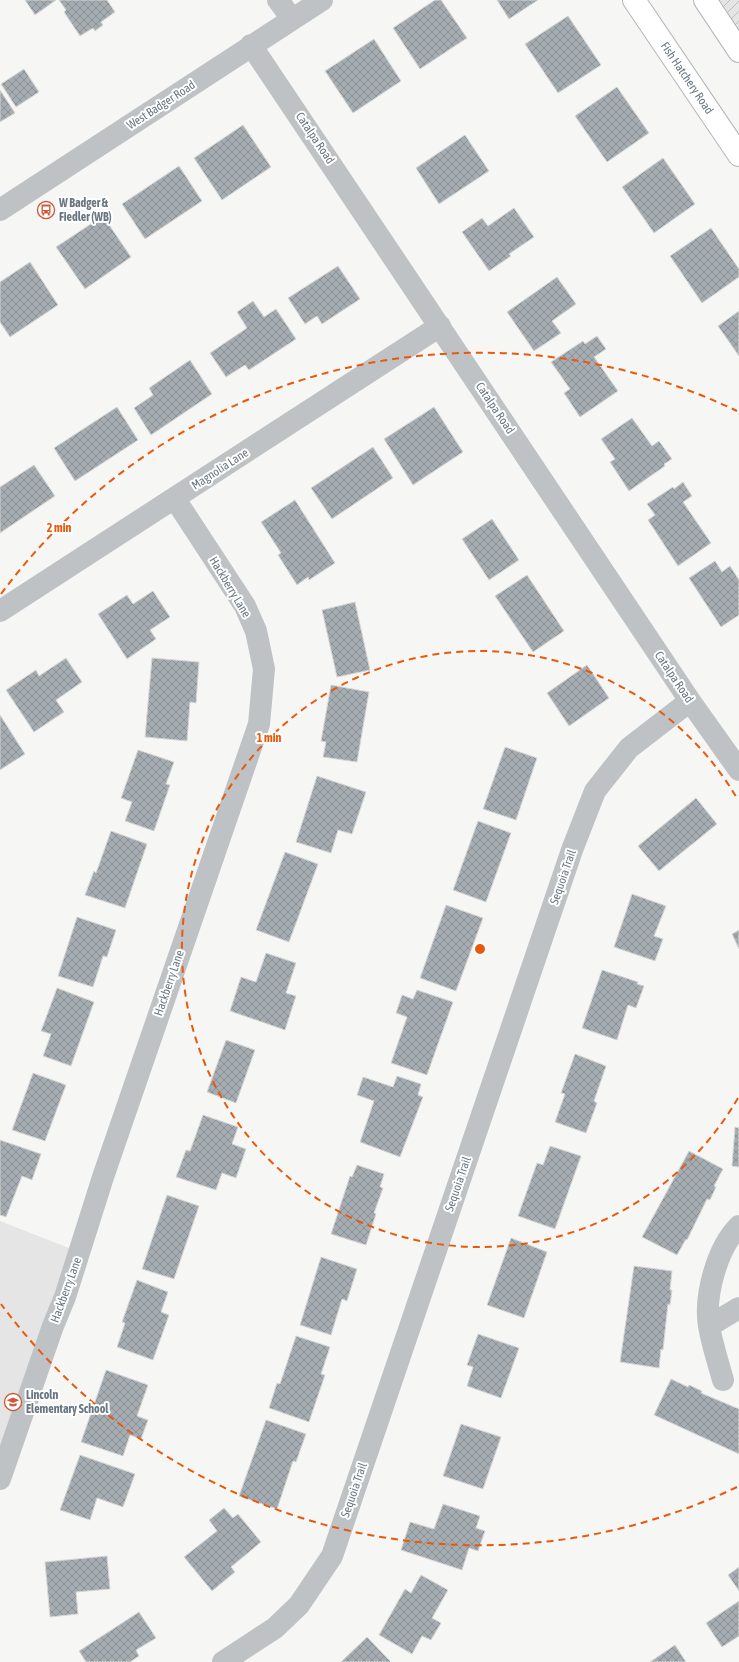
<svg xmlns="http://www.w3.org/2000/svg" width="739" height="1662" font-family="'Asap Condensed',sans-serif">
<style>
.built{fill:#e4e5e4}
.industrial{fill:url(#industrial-furrows)}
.building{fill:url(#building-cross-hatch);stroke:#d8d8d6}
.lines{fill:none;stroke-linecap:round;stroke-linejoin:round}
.major-casing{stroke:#b2b6b9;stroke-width:24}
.minor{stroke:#bec2c5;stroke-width:22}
.major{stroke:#fff;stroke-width:22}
.ring{fill:none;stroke:#e8590c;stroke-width:2;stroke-dasharray:7 5}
.labels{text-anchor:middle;stroke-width:4;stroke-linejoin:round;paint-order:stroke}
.street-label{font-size:12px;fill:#697781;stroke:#fff}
.poi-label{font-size:12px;font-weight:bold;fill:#697781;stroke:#fff;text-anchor:start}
.centre{fill:#e8590c;stroke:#fff;stroke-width:2}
.ring-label{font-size:12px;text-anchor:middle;font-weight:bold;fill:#e8590c;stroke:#fff;stroke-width:4;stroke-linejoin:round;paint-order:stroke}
</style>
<defs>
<pattern id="industrial-furrows" width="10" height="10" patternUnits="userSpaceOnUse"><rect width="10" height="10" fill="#e4e5e4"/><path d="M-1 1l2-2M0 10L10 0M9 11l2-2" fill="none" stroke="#bdbebe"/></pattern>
<pattern id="building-cross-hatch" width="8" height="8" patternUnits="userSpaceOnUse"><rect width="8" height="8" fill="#a6adb2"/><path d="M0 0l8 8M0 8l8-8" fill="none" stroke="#8b9296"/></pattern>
</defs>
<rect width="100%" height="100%" fill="#f6f6f4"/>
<!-- built -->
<path class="built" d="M0 1221 79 1252 0 1479Z"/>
<!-- industrial -->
<path class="industrial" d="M705 0H739V51Z"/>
<!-- building -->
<path class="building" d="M25 0H56L35 15Z
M59 0H107L115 12 101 22 103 25 95 31 93 28 80 36 64 12 66 10Z
M435 0H441L467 38 420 69 393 28Z
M497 0H538L509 19Z
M568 16 601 65 558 93 525 44Z
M374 39 401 81 353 113 325 71Z
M24 69 39 92 16 107 1 84Z
M617 87 649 133 607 162 575 116Z
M0 90 15 113 0 122Z
M243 125 271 167 222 200 194 158Z
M465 135 489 171 439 204 416 168Z
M663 158 695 204 654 233 622 187Z
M179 166 202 201 145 239 122 204Z
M514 208 534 237 509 254 511 256 489 271 462 232 482 218 488 226Z
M103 216 131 257 85 289 56 247Z
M711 228 739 269V277L702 303 670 256Z
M30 262 58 305 10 337 0 322V282Z
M338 266 360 299 322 324 317 316 305 324 288 298Z
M557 277 576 304 552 321 561 333 534 351 507 312Z
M253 301 264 317 276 309 296 339 249 370 245 365 226 377 210 353 247 328 237 312Z
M739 311V356L718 326Z
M597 336 606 349 594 357 618 391 580 417 564 393 570 389 551 362 583 341 585 344Z
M190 360 212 394 151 435 134 408 153 395 149 388Z
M117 407 138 440 75 481 54 448Z
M434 407 463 452 413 485 384 439Z
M632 418 652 446 659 441 672 459 664 464 665 466 629 491 610 462 615 459 601 439Z
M373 447 393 478 332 519 311 488Z
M34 465 55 496 0 533V487Z
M683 482 692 496 683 502 711 543 678 566 648 520 655 515 647 504 673 487 674 489Z
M295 500 335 563 309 580 308 577 297 585 278 555 281 553 261 522Z
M492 519 519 560 489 580 462 539Z
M715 561 722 572 730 566 739 580V615L721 627 689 578Z
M527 575 564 631 533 652 495 596Z
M153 591 170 617 150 630 156 639 127 659 98 614 127 595 133 604Z
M355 602 370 670 337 677 322 610Z
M66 658 82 682 56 700 64 712 34 732 6 690 36 670 39 676Z
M152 658 199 662 196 703 190 702 187 741 145 737Z
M587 665 609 698 569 726 547 693Z
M331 685 369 692 357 762 323 757 326 742 321 741Z
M0 715 25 754 0 770Z
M505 747 537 758 516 820 483 809Z
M138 750 174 762 166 784 170 785 154 831 125 821 132 802 121 798Z
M317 776 366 792 352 834 338 830 331 853 296 842Z
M696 798 717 824 659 871 638 846Z
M478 821 511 833 486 902 453 890Z
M111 831 147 844 125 908 85 895 94 871 96 873Z
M285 852 318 864 289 942 256 930Z
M632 894 666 906 654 936 663 939 655 961 614 947Z
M446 905 483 918 456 991 420 978Z
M77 917 116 930 107 957 103 956 93 987 58 976Z
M739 930V949L732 934Z
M266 953 296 963 286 993 296 996 285 1030 230 1011 241 977 256 982Z
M602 970 638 982 637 984 644 986 636 1008 628 1005 617 1040 582 1028Z
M57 988 94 1002 71 1066 43 1056 51 1034 41 1031Z
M417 990 453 1002 427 1075 391 1063 407 1017 396 1013 402 995 413 999Z
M226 1040 255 1050 236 1103 207 1092Z
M575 1054 606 1066 594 1101 597 1103 586 1133 555 1122 565 1094 561 1093Z
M33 1073 66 1085 45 1141 12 1130Z
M397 1076 421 1084 418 1095 423 1097 400 1157 360 1142 374 1101 357 1095 363 1077 393 1087Z
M203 1115 238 1127 232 1144 246 1149 236 1178 222 1173 216 1190 176 1177 186 1150 190 1151Z
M735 1127 739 1128V1167L732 1166Z
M0 1140 41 1154 32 1180 22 1176 6 1217 0 1215Z
M550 1146 581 1156 555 1229 518 1216 537 1163 543 1165Z
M689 1151 723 1169 714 1186 716 1187 710 1200 707 1199 687 1240 686 1239 677 1255 642 1237Z
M357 1165 384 1174 380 1187 383 1188 374 1213 376 1214 366 1245 331 1234 350 1176 352 1177Z
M167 1195 199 1206 174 1279 142 1269Z
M511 1238 547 1252 524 1318 487 1305Z
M321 1257 357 1269 347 1301 342 1299 331 1335 300 1325Z
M634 1266 672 1271 670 1290H672L670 1305 668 1304 663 1350 661 1349 659 1368 620 1362Z
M137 1280 168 1292 161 1312 169 1315 153 1360 117 1347 125 1323 122 1322Z
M478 1334 519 1348 501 1398 467 1386 473 1367 467 1365Z
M296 1336 330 1347 321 1374 325 1375 309 1422 269 1408 277 1383 280 1384Z
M106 1370 148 1385 137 1416 148 1420 141 1439 130 1435 123 1456 81 1442Z
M671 1379 688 1387 689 1385 702 1391 701 1393 739 1409V1454L654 1415Z
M266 1420 306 1434 296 1462 293 1461 277 1509 239 1496Z
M461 1424 501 1437 483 1489 443 1476Z
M80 1455 135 1474 123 1507 97 1498 90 1520 60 1510Z
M443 1504 480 1516 476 1528 485 1531 478 1551 469 1548 462 1570 401 1550 410 1522 434 1529Z
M224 1508 233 1518 238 1514 261 1542 231 1567 235 1572 212 1591 184 1557 217 1531 209 1520Z
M107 1556 110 1589 76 1592 78 1614 50 1617 45 1562Z
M739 1567V1591L728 1575Z
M421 1575 448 1590 432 1618 441 1623 431 1640 422 1636 412 1654 379 1635 405 1589 411 1593Z
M739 1601V1636L722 1647 706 1623Z
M139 1612 156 1638 136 1650 139 1656 130 1662H86L79 1651Z
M367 1637 391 1662H341Z
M675 1645 686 1662H650Z"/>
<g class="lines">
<!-- major casing -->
<g class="major-casing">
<path id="major" d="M634 0 739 155
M705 0 739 51"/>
</g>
<!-- minor -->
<path class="minor" d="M278 0 292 19
M251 45 690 701 739 770
M0 210 322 0
M0 611 440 326
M709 1326 739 1308
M723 1380C718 1362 712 1344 709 1326 704 1296 717 1248 739 1226
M0 1479 53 1326 65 1297 103 1177 259 724 264 669 256 631 245 606 175 499
M223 1662 275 1628 299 1605 332 1556 572 850 595 791 629 748 690 701"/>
<!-- major -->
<use href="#major" class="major"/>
</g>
<!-- distance rings -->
<g class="ring">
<path d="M738 1098A298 298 0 1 1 738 800"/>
<path d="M737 1487A596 596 0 0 1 1 1304M1 594A596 596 0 0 1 737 411"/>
</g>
<!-- icons -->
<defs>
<g id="bus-ring" transform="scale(0.9)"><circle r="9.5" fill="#fff" stroke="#d0583a" stroke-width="1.5"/><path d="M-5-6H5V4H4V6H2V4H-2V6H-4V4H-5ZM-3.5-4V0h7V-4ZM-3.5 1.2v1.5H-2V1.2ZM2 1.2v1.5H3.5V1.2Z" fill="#d0583a"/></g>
<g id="school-ring" transform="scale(0.9)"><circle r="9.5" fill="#fff" stroke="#d0583a" stroke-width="1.5"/><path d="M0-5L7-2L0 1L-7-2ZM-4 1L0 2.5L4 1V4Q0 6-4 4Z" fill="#d0583a"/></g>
</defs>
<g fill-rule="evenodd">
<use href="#bus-ring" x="46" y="210"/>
<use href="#school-ring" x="13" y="1402"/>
</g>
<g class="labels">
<!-- street labels -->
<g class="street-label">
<text transform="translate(687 78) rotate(56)" y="4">Fish Hatchery Road</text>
<text transform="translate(161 105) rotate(-33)" y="4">West Badger Road</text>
<text transform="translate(315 138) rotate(56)" y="4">Catalpa Road</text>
<text transform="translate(495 408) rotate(56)" y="4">Catalpa Road</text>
<text transform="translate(220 469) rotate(-33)" y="4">Magnolia Lane</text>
<text transform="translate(230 587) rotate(59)" y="4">Hackberry Lane</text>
<text transform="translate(674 677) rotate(56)" y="4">Catalpa Road</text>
<text transform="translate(563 877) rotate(-71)" y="4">Sequoia Trail</text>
<text transform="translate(169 983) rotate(-71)" y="4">Hackberry Lane</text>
<text transform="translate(458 1184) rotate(-71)" y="4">Sequoia Trail</text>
<text transform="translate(66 1290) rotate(-70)" y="4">Hackberry Lane</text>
<text transform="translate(354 1490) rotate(-71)" y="4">Sequoia Trail</text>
</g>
<!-- poi labels -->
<g class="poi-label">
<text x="59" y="207">W Badger &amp;<tspan x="59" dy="14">Fiedler (WB)</tspan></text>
<text x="26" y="1399">Lincoln<tspan x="26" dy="14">Elementary School</tspan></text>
</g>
</g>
<circle cx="480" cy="949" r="6" class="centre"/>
<g class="ring-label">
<text x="59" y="532">2 min</text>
<text x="269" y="742">1 min</text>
</g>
</svg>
